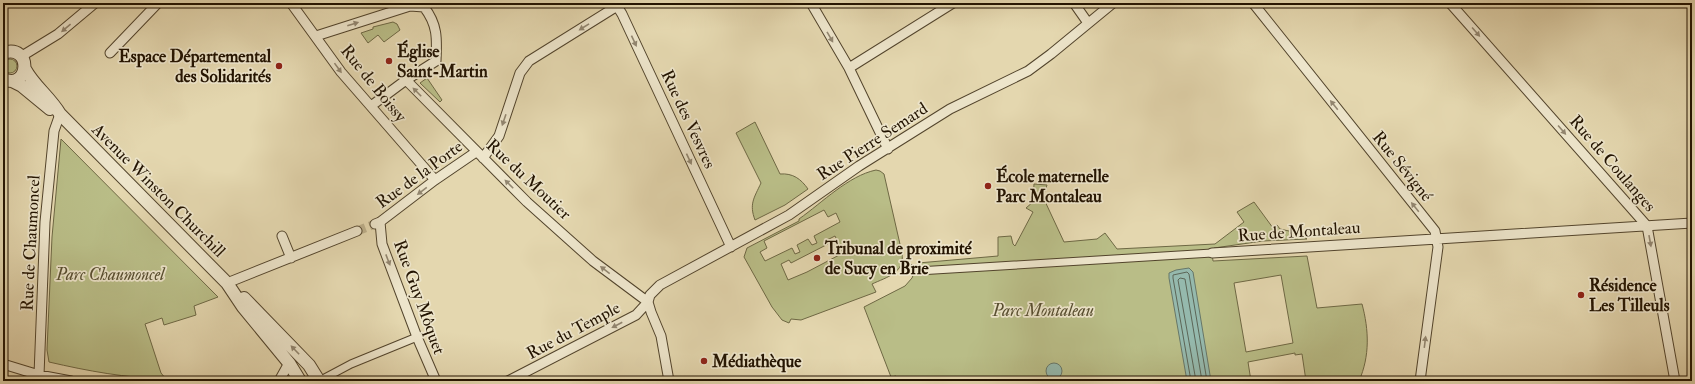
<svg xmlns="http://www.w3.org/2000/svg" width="1695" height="384" font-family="'IM FELL Double Pica',serif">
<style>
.green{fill:#b9bd87;stroke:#6e6844;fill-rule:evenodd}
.water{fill:#95b9ad;stroke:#677768}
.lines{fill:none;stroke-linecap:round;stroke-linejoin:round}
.shore{stroke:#5c6657;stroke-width:1}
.minor-tunnel{stroke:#bdb08c;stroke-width:9;stroke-dasharray:9 4.5;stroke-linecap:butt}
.pedestrian-casing{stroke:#52442c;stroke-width:9}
.minor-casing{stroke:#52442c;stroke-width:11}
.tertiary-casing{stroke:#52442c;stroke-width:14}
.pedestrian{stroke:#ede5cb;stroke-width:7}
.minor{stroke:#ede5cb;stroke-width:9}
.tertiary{stroke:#ede5cb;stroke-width:12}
.oneway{fill:#928670}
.poi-dot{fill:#8f2418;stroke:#ede5cb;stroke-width:1.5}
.labels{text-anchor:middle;stroke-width:3.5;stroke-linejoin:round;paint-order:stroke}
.poi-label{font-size:17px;font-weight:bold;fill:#221301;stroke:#ede5cb;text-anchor:start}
.street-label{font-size:17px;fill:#221301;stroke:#ede5cb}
.park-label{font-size:17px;font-style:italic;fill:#574e30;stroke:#ede5cb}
</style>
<rect width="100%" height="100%" fill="#e4d7af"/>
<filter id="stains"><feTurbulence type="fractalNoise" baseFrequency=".005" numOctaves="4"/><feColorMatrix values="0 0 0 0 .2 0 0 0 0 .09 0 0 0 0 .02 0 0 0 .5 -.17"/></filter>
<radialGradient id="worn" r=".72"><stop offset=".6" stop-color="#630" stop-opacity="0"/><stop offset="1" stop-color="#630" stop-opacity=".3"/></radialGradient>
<!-- green -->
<path class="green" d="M393 22 397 24 400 30 384 42 378 35 368 43 361 33 373 29V27Z
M3 66a7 7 0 1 1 14 0a7 7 0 1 1-14 0Z
M427 78 442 100 440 102 420 83Z
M755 122 780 174C793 173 801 179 808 189L785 205 755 220C749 204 754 198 761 183L736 133Z
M61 139 218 297 194 306 196 315 164 325 162 318 145 324 161 373 166 379C126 378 88 371 49 362L47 350 52 237Z
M876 170 880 171 884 174 902 253C905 273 887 277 872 284L876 292 801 320 791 319 789 323 782 320 772 307 744 257 747 248 799 221V219C823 202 848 176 876 170ZM824 210 828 217 836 213 840 222 814 236 817 243 812 245 808 239 797 245 800 252 795 254 792 248 765 261 760 252 767 248 764 241ZM835 236 843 253 807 272 788 280 781 264 789 260 791 263 828 244 827 240Z
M1034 184 1047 185 1043 197 1064 242 1097 239 1105 233 1117 249 1215 244 1244 222 1237 212 1254 202 1273 228 1277 225 1280 229 1298 233 1307 239 1263 241 1214 248 1212 253 1213 261 1307 256 1317 308 1362 304C1369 330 1370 356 1359 381H1306L1302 354 1295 355V353L1248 362 1251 381H898L896 376 891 377 864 307 905 286 912 278 918 263 998 256V237L1011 236 1013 244 1015 246 1033 212 1026 208 1033 202ZM1281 275 1293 343 1246 352 1234 283Z"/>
<!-- water -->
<path class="water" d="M1189 268 1193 272 1211 381H1187L1169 278V273L1176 270Z
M1046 371a8 8 0 1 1 16 0a8 8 0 1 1-16 0Z"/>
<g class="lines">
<!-- shore -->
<path class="shore" d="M1191 381 1173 278V275L1187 272 1189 274 1207 381
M1196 381 1178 280 1180 278 1185 279 1202 381"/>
<!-- minor-tunnel -->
<path class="minor-tunnel" d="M357 231 375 224"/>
<!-- pedestrian casing -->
<g class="pedestrian-casing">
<path id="pedestrian" d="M909 268 918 271 1212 253
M319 381 351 364 417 337"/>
</g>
<!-- minor casing -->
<g class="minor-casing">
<path id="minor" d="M291 3 341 72 435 180
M614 3 617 6 622 14 731 247
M811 3 849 68 888 149
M1074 3 1088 23
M1253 3 1435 231 1438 247 1420 381
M1450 3 1647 226 1675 381
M316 36 410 6 424 7C438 25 437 39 436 61L406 80 371 106
M110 53 158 3
M22 56 58 34 95 3
M849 68 953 3
M406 80 527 202 593 261 648 302
M483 158 499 136 520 73 529 61 622 3
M380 222 382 244 417 337 436 381
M375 224 380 222 435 180 476 152
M282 236 291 258
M1212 253 1692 223
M227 283 357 231
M3 364 39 375 71 381
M39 375 45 222 54 131 60 114
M279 381 289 363
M508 381 636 315 648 302
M669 381 661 336 651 312 648 302 650 295 660 285 789 215 859 166 950 109 1028 71 1051 54 1113 3"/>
</g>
<!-- tertiary casing -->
<g class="tertiary-casing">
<path id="tertiary" d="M3 53C33 43 30 91 3 79
M25 69C34 86 50 97 60 114L227 283 243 307 289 363 300 381
M12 81 22 86 50 109
M244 298 309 365 319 381"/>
</g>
<!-- pedestrian -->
<use href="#pedestrian" class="pedestrian"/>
<!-- minor -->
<use href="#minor" class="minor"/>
<!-- tertiary -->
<use href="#tertiary" class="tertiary"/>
</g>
<!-- one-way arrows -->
<defs><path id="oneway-solid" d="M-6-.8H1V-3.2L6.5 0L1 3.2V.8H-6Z"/></defs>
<g class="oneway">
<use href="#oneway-solid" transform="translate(353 24) rotate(-18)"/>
<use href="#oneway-solid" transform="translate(584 27) rotate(148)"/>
<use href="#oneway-solid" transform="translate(66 28) rotate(140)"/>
<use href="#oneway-solid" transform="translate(1476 32) rotate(49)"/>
<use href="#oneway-solid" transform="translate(830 37) rotate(60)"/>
<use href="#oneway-solid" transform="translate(634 41) rotate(65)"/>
<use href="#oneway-solid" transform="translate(338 68) rotate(54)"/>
<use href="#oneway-solid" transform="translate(417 92) rotate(-135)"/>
<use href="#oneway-solid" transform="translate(1334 105) rotate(-129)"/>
<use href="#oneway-solid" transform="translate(504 120) rotate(109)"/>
<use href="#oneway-solid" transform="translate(1562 130) rotate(49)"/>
<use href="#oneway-solid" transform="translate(689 159) rotate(65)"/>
<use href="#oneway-solid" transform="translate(509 184) rotate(-135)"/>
<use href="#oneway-solid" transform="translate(422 191) rotate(143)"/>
<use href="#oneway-solid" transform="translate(1415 207) rotate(-129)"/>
<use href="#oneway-solid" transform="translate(1650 241) rotate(80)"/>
<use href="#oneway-solid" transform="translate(388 260) rotate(69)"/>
<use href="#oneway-solid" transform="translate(605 270) rotate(-142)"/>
<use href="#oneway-solid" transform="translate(617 325) rotate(152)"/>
<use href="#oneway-solid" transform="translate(1425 342) rotate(-83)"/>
<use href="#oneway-solid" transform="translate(295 350) rotate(-134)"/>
</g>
<!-- markers -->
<g class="poi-dot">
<circle cx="389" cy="61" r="4"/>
<circle cx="279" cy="66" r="4"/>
<circle cx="988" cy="186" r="4"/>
<circle cx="817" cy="258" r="4"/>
<circle cx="1581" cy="295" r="4"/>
<circle cx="704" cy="361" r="4"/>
</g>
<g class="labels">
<!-- poi labels -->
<g class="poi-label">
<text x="397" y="57">Église<tspan x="397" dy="20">Saint-Martin</tspan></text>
<text x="271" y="62" text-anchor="end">Espace Départemental<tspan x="271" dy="20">des Solidarités</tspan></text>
<text x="996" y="182">École maternelle<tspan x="996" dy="20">Parc Montaleau</tspan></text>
<text x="825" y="254">Tribunal de proximité<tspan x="825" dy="20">de Sucy en Brie</tspan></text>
<text x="1589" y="291">Résidence<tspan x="1589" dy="20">Les Tilleuls</tspan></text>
<text x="712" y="367">Médiathèque</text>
</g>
<!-- street labels -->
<g class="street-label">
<text transform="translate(374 83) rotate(51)" y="6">Rue de Boissy</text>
<text transform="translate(689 119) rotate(65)" y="6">Rue des Vesvres</text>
<text transform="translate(872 141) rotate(-33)" y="6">Rue Pierre Semard</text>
<text transform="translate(1613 163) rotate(49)" y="6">Rue de Coulanges</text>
<text transform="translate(1403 166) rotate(51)" y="6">Rue Sévigné</text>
<text transform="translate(419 174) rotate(-36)" y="6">Rue de la Porte</text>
<text transform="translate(529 179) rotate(43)" y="6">Rue du Moutier</text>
<text transform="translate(159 190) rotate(45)" y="6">Avenue Winston Churchill</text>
<text transform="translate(1299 231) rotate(-4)" y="6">Rue de Montaleau</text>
<text transform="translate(30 243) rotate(-87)" y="6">Rue de Chaumoncel</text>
<text transform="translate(420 297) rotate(70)" y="6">Rue Guy Môquet</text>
<text transform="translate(573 330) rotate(-28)" y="6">Rue du Temple</text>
</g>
<!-- park labels -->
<g class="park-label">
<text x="110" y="280">Parc Chaumoncel</text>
<text x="1043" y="316">Parc Montaleau</text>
</g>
</g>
<!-- margin -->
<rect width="1695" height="384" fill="none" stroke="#e4d7af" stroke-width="16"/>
<rect x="4" y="4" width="1687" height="376" fill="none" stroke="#221301" stroke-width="2"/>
<rect x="8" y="8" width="1679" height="368" fill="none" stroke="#221301"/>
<rect width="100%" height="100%" filter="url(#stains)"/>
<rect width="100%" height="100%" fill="url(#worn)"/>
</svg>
